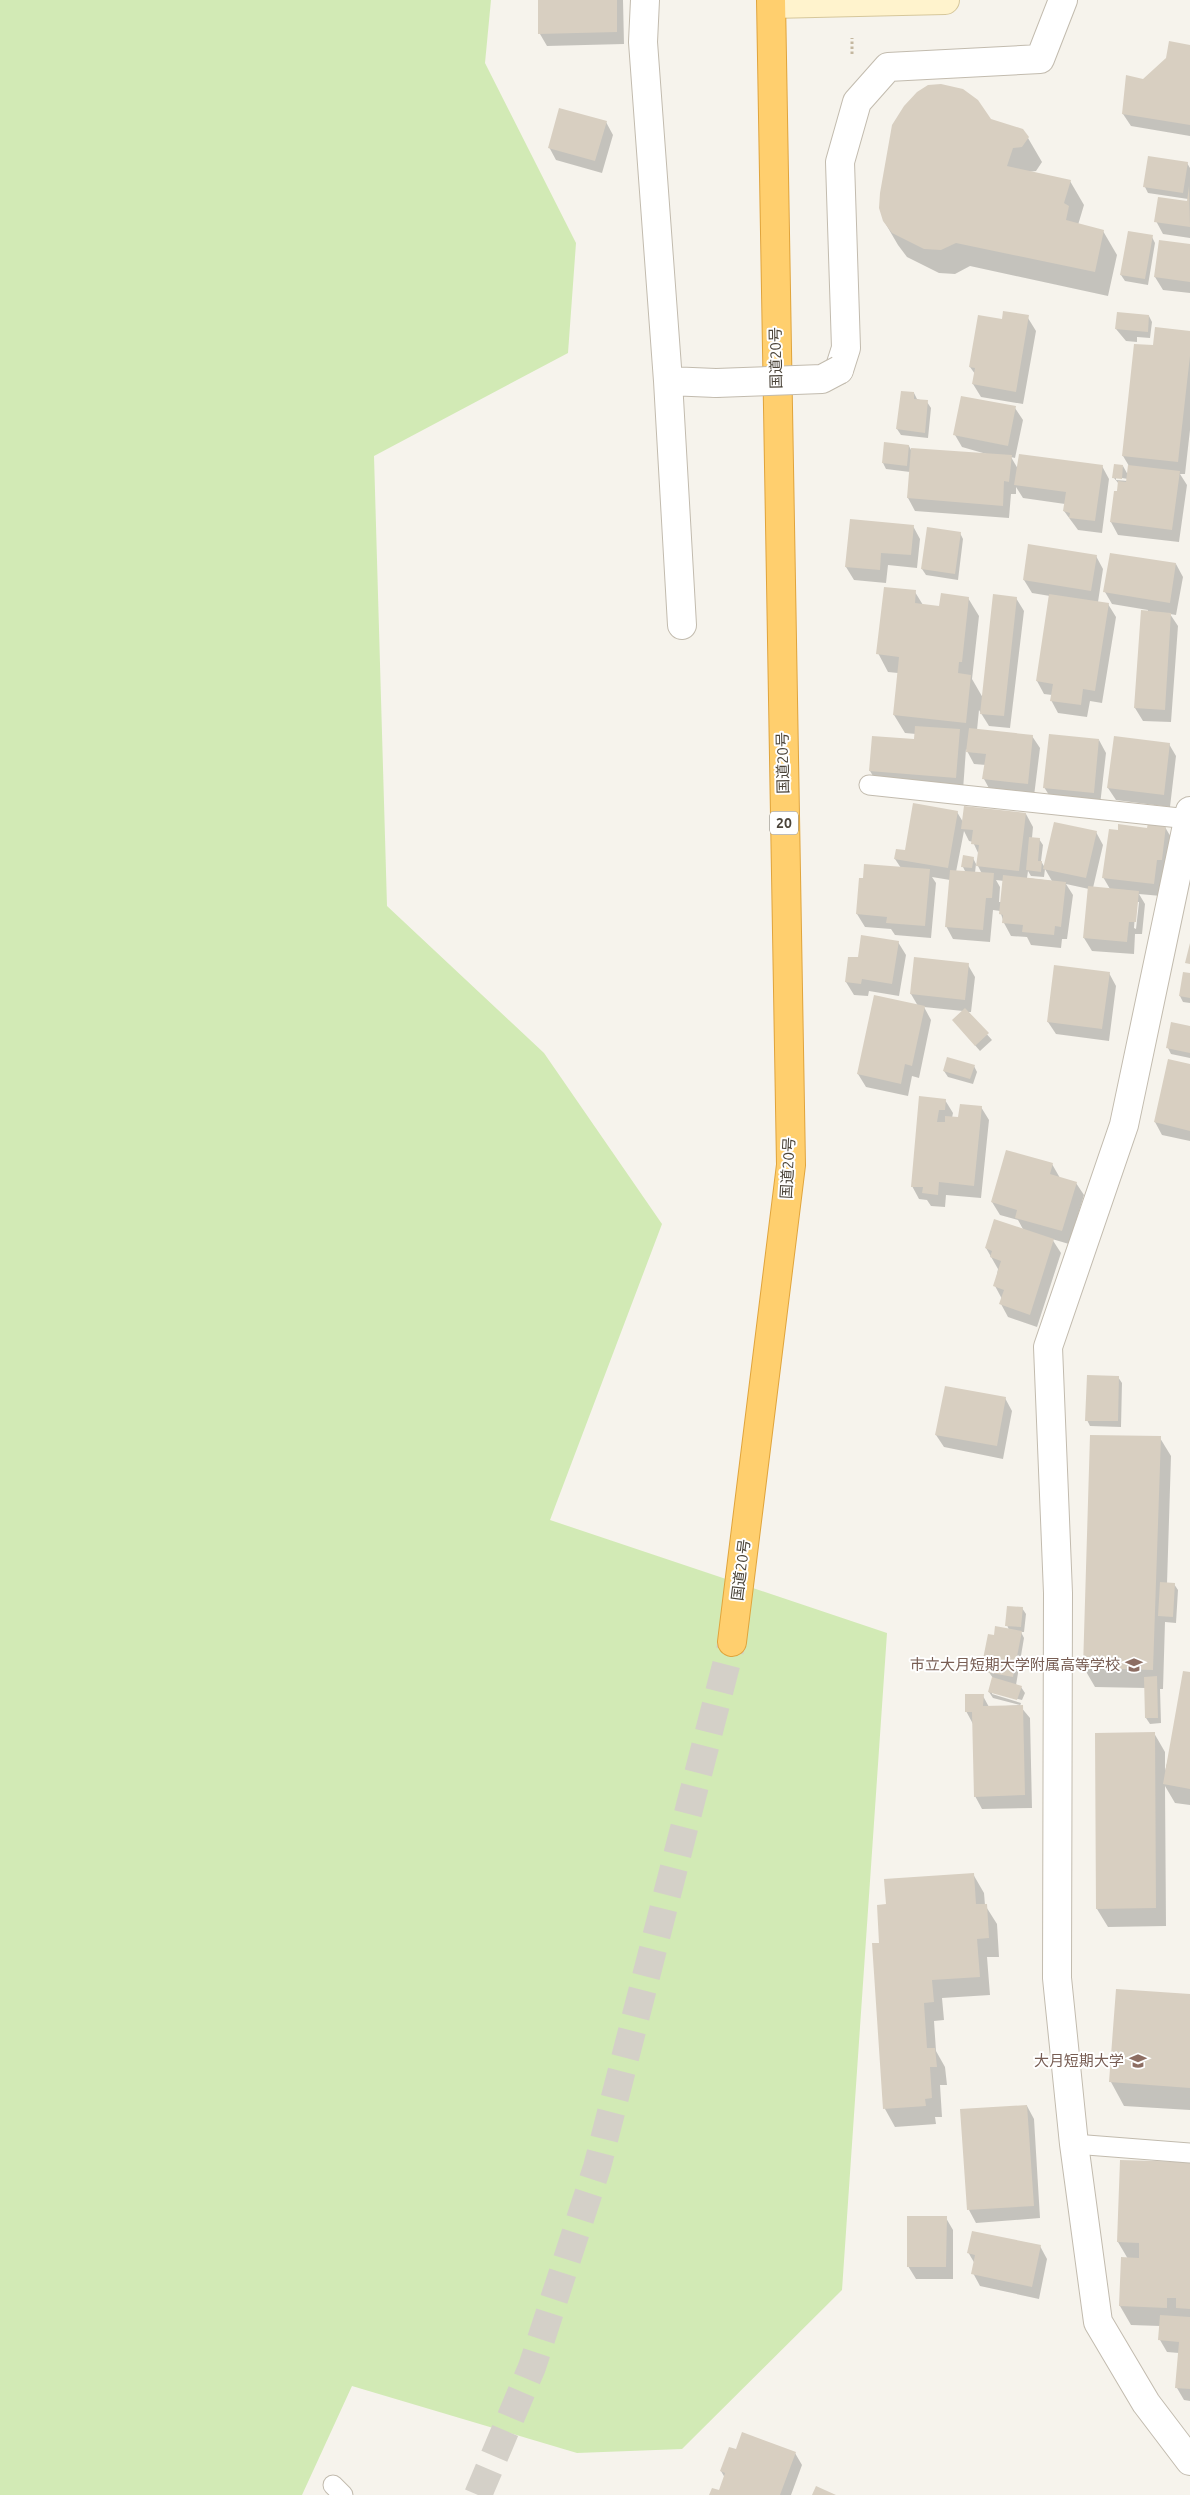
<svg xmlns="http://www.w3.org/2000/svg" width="1190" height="2495" font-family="Ubuntu,'Noto Sans JP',sans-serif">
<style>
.green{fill:#d2eab5}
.shadow{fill:#0003;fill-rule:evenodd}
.building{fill:#d8cfc1}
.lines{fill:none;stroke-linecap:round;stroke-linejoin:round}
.highway-tunnel{stroke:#d4d0c8;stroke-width:28;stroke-dasharray:28 14;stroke-linecap:butt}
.lane-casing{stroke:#c2bbae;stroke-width:21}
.street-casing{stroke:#c2bbae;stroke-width:30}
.secondary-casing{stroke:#d6c79b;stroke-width:30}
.highway-casing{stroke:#e0a43c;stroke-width:30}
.path{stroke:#c4b79f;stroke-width:3;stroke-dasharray:2.5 2.5;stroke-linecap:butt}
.lane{stroke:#fff;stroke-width:19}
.street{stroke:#fff;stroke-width:28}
.secondary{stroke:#fff3cd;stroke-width:28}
.highway{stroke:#ffcf6e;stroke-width:28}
.street-bridge-casing{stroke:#c2bbae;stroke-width:30;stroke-linecap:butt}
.street-bridge{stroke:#fff;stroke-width:28}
.labels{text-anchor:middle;stroke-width:4;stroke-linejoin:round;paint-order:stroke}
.shield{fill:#fff;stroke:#817c74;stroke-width:1}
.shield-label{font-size:14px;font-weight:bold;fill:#4b4439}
.street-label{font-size:15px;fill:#4b4439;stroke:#fff}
.education-label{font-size:15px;fill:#785e54;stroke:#fff;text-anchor:end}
</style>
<rect width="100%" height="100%" fill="#f6f3ec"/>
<!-- green -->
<path class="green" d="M0 0H491L485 63 576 243 568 353 374 456 387 906 544 1053 662 1224 550 1520 887 1633 842 2290 682 2449 577 2453 352 2386 302 2495H0Z"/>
<!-- shadow -->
<path class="shadow" d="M539 0H623L624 44 547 46 540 34Z
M1190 46V136L1131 126 1123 114 1144 80 1167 58Z
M990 120 1028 138 1042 162 1036 171 1028 172 1070 181 1084 205 1078 225 1103 231 1117 255 1108 296 970 266 955 274 939 273 907 257 898 245 884 221Z
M606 122 613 135 602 173 556 160 549 147Z
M1187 163 1190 168V238L1163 234 1156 221 1188 203V199L1148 193 1145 187Z
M1152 237 1155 243 1148 285 1125 281 1121 275Z
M1190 245V293L1163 290 1155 277Z
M1149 316 1152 322 1150 338 1137 337V342L1126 341 1116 329Z
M1028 318 1036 331 1023 404 981 397 973 384 975 374 970 367 1003 320Z
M1190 332V430L1185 474H1180L1187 485 1179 542 1118 535 1111 522 1119 484 1114 478 1123 466 1128 475 1129 466 1123 456ZM1116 477 1128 479V481L1116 480Z
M914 393 917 399 927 402 931 408 928 438 901 435 897 429Z
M1015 408 1023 420 1015 458 1011 457 1018 469 1102 466 1109 479 1102 533 1078 530 1064 511 1065 504 1023 498 1016 487V494H1011L1009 518 915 511 908 498 910 472 886 469 883 463 885 444 909 446 912 452 990 455 962 447 955 435Z
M913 526 920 539 917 568 888 565 886 583 854 580 846 567Z
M960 533 963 539 958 580 926 575 922 569Z
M1029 546 1096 556 1103 569 1098 602 1108 604 1116 617 1102 703 1090 701 1087 717 1058 713 1051 700 1052 695 1044 694 1037 681 1050 596 1032 593 1024 580Z
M1176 564 1183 577 1176 615 1170 614 1178 626 1171 722 1143 721 1135 708 1148 610 1112 604 1105 592Z
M915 592 923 605 940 607 968 598 979 616 972 679 983 698 1016 598 1024 611 1010 728 989 726 979 710 977 730 1032 736 1040 748 1034 796 991 792 984 779 986 765 974 764 966 749 963 790 878 784 870 771 916 740V734L905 733 894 715 898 673 888 672 878 653Z
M1099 740 1106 753 1100 805 1052 800 1044 787Z
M1169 744 1176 756 1170 807 1116 800 1108 788Z
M957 812 963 822 1026 814 1033 827 1032 838 1039 839 1043 845 1041 861 1045 868 1096 832 1103 845 1093 888 1110 889 1103 877 1148 829 1165 827 1172 839 1161 896 1139 894 1145 904 1142 934H1135L1134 954 1092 951 1084 938 1089 889 1066 884 1073 895 1067 939H1062L1061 948 1031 945 1027 937 1011 936 1004 923 1000 911 993 910 990 942 953 939 946 926 950 880 932 877 936 883 931 938 895 935 891 929 865 927 857 914 901 868 895 859ZM964 831 969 841 973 842 979 855 978 866 982 874 975 873 976 864 973 858 963 867 966 873 956 872ZM1045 869 1052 881 1027 878 1028 871 1031 876 1044 877ZM996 880 1004 881 1001 902H999L1000 887ZM1136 902H1139L1136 929 1134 928Z
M898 942 906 955 899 996 869 991 868 996 854 995 846 982 859 959Z
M968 965 975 977 971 1012H967L992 1040 980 1051 953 1020 963 1011 924 1007 931 1020 919 1078 912 1076 908 1096 866 1087 858 1074 918 1006 911 994Z
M1109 973 1116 986 1109 1041 1056 1034 1048 1022Z
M1190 974V1003L1183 1002 1180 996Z
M1190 1027V1058L1171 1054 1168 1048Z
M1169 1060 1190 1065V1141L1162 1135 1155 1122Z
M974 1066 977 1072 973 1084 948 1077 944 1071Z
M920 1098 945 1100 953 1113 952 1118 959 1119 981 1107 989 1120 981 1198 946 1195 945 1207 931 1206 927 1200 919 1199 912 1186Z
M1052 1164 1060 1178 1076 1183 1084 1195 1069 1244 1052 1239 1061 1253 1037 1327 1008 1317 1001 1304 1002 1299 995 1286 998 1269 986 1248 1024 1231 1018 1220 1000 1215 992 1202Z
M1118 1377 1122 1383 1121 1427 1090 1426 1087 1420Z
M1005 1398 1012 1411 1003 1459 944 1447 936 1435Z
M1160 1438 1171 1456 1167 1584H1174L1178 1590 1176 1623 1165 1622 1163 1689H1160L1161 1723 1150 1724 1146 1718V1688L1095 1687 1084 1668Z
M1022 1608 1026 1614 1024 1632H1021L1024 1638 1016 1685 1021 1687 1025 1693 1022 1700 992 1692V1694L1021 1703 1020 1706 1030 1718 1032 1808 982 1809 975 1796 973 1724 966 1711 983 1696 989 1707 1020 1705 993 1698 989 1692 993 1678 983 1664 995 1636 1009 1630 1007 1625Z
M1190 1673V1805L1175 1803 1165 1786 1166 1926 1108 1927 1097 1909 1154 1733 1165 1752V1771Z
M973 1874 984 1893 985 1905 997 1924 999 1957H987L990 1995 942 1998 944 2020 934 2021 936 2051 945 2067 947 2085H940L942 2117H935L936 2124 895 2127 885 2109 881 1944 887 1905Z
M1190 1995V2110L1124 2106 1111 2082Z
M1027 2106 1034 2119 1040 2218 976 2223 969 2210Z
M1190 2163V2401L1184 2400 1177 2388 1179 2353 1167 2352 1160 2340V2326L1131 2325 1120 2306 1128 2259 1118 2242Z
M946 2218 953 2230V2279H916L908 2266Z
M1040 2246 1047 2259 1039 2299 980 2286 973 2273 975 2264 968 2252Z
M736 2450 795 2453 802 2465 791 2495H711L720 2492 725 2478 721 2471Z"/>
<!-- building -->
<path class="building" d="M538 0H617V32L538 34Z
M1169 41 1190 45V125L1122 114 1126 75 1143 79 1166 58Z
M941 84 963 89 978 100 991 119 1023 129 1029 137 1022 147 1013 148 1007 166 1071 180 1064 203 1069 206 1066 220 1104 230 1095 272 956 243 941 250 924 249 892 233 883 221 879 208 880 193 892 125 904 106 917 92 928 85Z
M559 108 607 121 595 161 548 148Z
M1148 156 1188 162 1183 193 1143 187Z
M1189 186 1190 227 1154 222 1158 197 1187 201Z
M1128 231 1153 235 1145 279 1120 275Z
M1159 240 1190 244V282L1154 277Z
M1003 311 1029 315 1016 392 972 384 975 368 969 367 978 315 1002 319Z
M1117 312 1149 315 1148 332 1115 329Z
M1155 327 1190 331V356L1178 462 1122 456 1134 344 1153 345Z
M901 391 914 392V399L928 400 925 433 896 429Z
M961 396 1016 406 1008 446 953 435Z
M884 442 909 445 907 466 882 463Z
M911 448 1012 455 1009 482 1004 481 1003 506 907 498Z
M1019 454 1103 465 1095 521 1069 518 1070 513 1063 511 1066 492 1014 485Z
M1114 464 1123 465 1122 479 1112 478Z
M1128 465 1180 471 1172 530 1110 522 1114 491H1117L1118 481 1126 482Z
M850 519 914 525 911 555 881 553 880 570 845 567Z
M927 527 961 532 955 574 921 569Z
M1028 544 1097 555 1091 591 1023 580Z
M1110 553 1176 563 1170 603 1103 592Z
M884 587 916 590 915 603 939 606 941 593 969 597 962 662H959L958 673 971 675 966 723 893 715 899 657 876 654Z
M993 594 1017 597 1004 716 980 714Z
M1049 594 1109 603 1095 691 1083 689 1081 705 1050 701 1053 684 1036 681Z
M1141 610 1171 613 1165 710 1134 708Z
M915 726 960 729 956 778 869 771 872 736 914 739Z
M969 728 1033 735 1028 784 982 779 986 754 966 752Z
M1049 734 1099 739 1094 793 1043 788Z
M1114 736 1170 743 1164 795 1107 788Z
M913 803 958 811 948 868 894 859 896 849 905 850Z
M964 806 1026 813 1019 871 976 866 979 845 971 844 973 830 961 829Z
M1054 822 1097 831 1086 878 1043 869Z
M1148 823 1166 825 1162 860H1157L1154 884 1102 878 1109 829 1118 830V824L1147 828Z
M1029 837 1040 838 1038 861H1042L1041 872 1026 870Z
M963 855 974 857 972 868 961 867Z
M864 864 930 869 925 926 886 923 887 917 856 914 859 878H863Z
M950 870 994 873 992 898H986L983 930 945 927Z
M1003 875 1066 882 1061 927 1055 926 1054 935 1022 932 1023 925 1002 923 1003 915 999 914Z
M1088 886 1139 891 1136 922H1129L1127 942 1083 938Z
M861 935 899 941 892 984 862 979 861 984 845 982 848 957H858Z
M1190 943V964L1185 963Z
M914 957 969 963 965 1000 910 994Z
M1054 965 1110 972 1102 1029 1047 1022Z
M1183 972 1190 973V998L1179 996Z
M874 995 925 1006 912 1066 905 1064 901 1084 857 1074Z
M965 1008 989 1033 975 1046 952 1020Z
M1171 1022 1190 1026V1053L1166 1048Z
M947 1057 975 1065 970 1079 943 1071Z
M1168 1059 1190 1064V1131L1154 1122Z
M919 1096 946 1099 945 1110H939L937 1122H945V1116L958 1117 960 1104 982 1106 974 1186 939 1182 938 1195 922 1193 923 1187H911Z
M1006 1150 1053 1163 1050 1174 1077 1182 1062 1231 1015 1218 1017 1210 991 1202Z
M994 1219 1054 1239 1030 1315 999 1304 1004 1290 993 1286 1001 1261 990 1257 992 1251 985 1248Z
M1087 1375 1119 1376 1118 1421H1085Z
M945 1386 1006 1397 997 1446 935 1435Z
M1090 1435 1161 1436 1153 1670 1083 1668Z
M1160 1582 1175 1583 1173 1617 1158 1616Z
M1007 1606 1023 1607 1021 1627 1005 1626Z
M995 1626 1022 1631 1013 1677 986 1672 987 1665 982 1664 988 1634 994 1635Z
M1183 1671 1190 1672V1789L1163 1784Z
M1157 1676 1158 1718H1145L1144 1677Z
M992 1677 1022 1686 1017 1700 988 1692Z
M965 1694H984L983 1706 1023 1705 1025 1795 974 1797 972 1712H965Z
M1155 1732 1156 1908 1096 1909 1095 1733Z
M974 1873 976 1904H987L989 1938 977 1939 980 1977 932 1980 934 2002 924 2003 927 2048H935L937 2067H930L932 2098 925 2099 926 2106 883 2109 872 1943H879L877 1905 886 1904 884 1879Z
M1116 1989 1190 1994V2088L1109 2082Z
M1027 2105 1034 2206 967 2210 960 2109Z
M1120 2160 1190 2162V2309L1176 2308V2298H1167V2308L1119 2306 1121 2257 1139 2258V2243L1117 2242Z
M907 2216H947L946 2267H907Z
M972 2231 1041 2245 1032 2287 971 2274 975 2255 967 2253Z
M1160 2315 1190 2317V2389L1175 2388 1179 2342 1158 2340Z
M742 2432 796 2452 780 2495H709L712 2488 719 2490 725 2473 720 2471 729 2447 736 2449Z
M816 2486 836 2495H812Z"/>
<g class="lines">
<!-- highway-tunnel -->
<path class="highway-tunnel" d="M478 2495 532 2367 597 2167 732 1642"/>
<!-- lane casing -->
<g class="lane-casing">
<path id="lane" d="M869 785 1189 819
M1074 2144 1190 2153
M333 2485 343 2495"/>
</g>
<!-- street casing -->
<g class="street-casing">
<path id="street" d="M645 0 643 42 668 381 682 625
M839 370 846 348 840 162 857 102 888 67 1040 59 1063 0
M668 381 716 383
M1190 811 1124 1125 1048 1347 1058 1593 1057 1978 1074 2144 1098 2322 1146 2403 1190 2461"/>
</g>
<!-- secondary casing -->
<g class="secondary-casing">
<path id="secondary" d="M772 4 945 0"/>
</g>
<!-- highway casing -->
<g class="highway-casing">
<path id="highway" d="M732 1642 791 1165 771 0"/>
</g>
<!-- path -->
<path class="path" d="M852 54V38"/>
<!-- lane -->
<use href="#lane" class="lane"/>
<!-- street -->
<use href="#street" class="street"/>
<!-- secondary -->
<use href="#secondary" class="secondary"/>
<!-- highway -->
<use href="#highway" class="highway"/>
<!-- street-bridge casing -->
<g class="street-bridge-casing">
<path id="street-bridge" d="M716 383 822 379 839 370"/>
</g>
<!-- street-bridge -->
<use href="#street-bridge" class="street-bridge"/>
</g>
<!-- icons -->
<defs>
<g id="school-bare" transform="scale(1.35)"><path d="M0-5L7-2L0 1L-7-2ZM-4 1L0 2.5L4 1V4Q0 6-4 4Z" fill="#8d6e63" stroke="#fff" stroke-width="2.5" paint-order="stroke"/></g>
<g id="university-bare" transform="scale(1.35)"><path d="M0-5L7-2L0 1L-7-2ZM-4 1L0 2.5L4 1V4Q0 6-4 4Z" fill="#8d6e63" stroke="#fff" stroke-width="2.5" paint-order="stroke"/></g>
</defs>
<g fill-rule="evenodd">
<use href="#school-bare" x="1134" y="1665"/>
<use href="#university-bare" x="1138" y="2061"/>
</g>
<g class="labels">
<!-- shield labels -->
<rect class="shield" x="770" y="811.5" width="28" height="23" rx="4"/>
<g class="shield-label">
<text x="784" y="828">20</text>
</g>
<!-- street labels -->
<g class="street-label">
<text transform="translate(776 358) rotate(-91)" y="5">国道20号</text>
<text transform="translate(783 763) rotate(-91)" y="5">国道20号</text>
<text transform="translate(788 1168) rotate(-87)" y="5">国道20号</text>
<text transform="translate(741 1570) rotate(-83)" y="5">国道20号</text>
</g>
<!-- education labels -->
<g class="education-label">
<text x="1120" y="1670">市立大月短期大学附属高等学校</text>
<text x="1124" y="2066">大月短期大学</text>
</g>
</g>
</svg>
